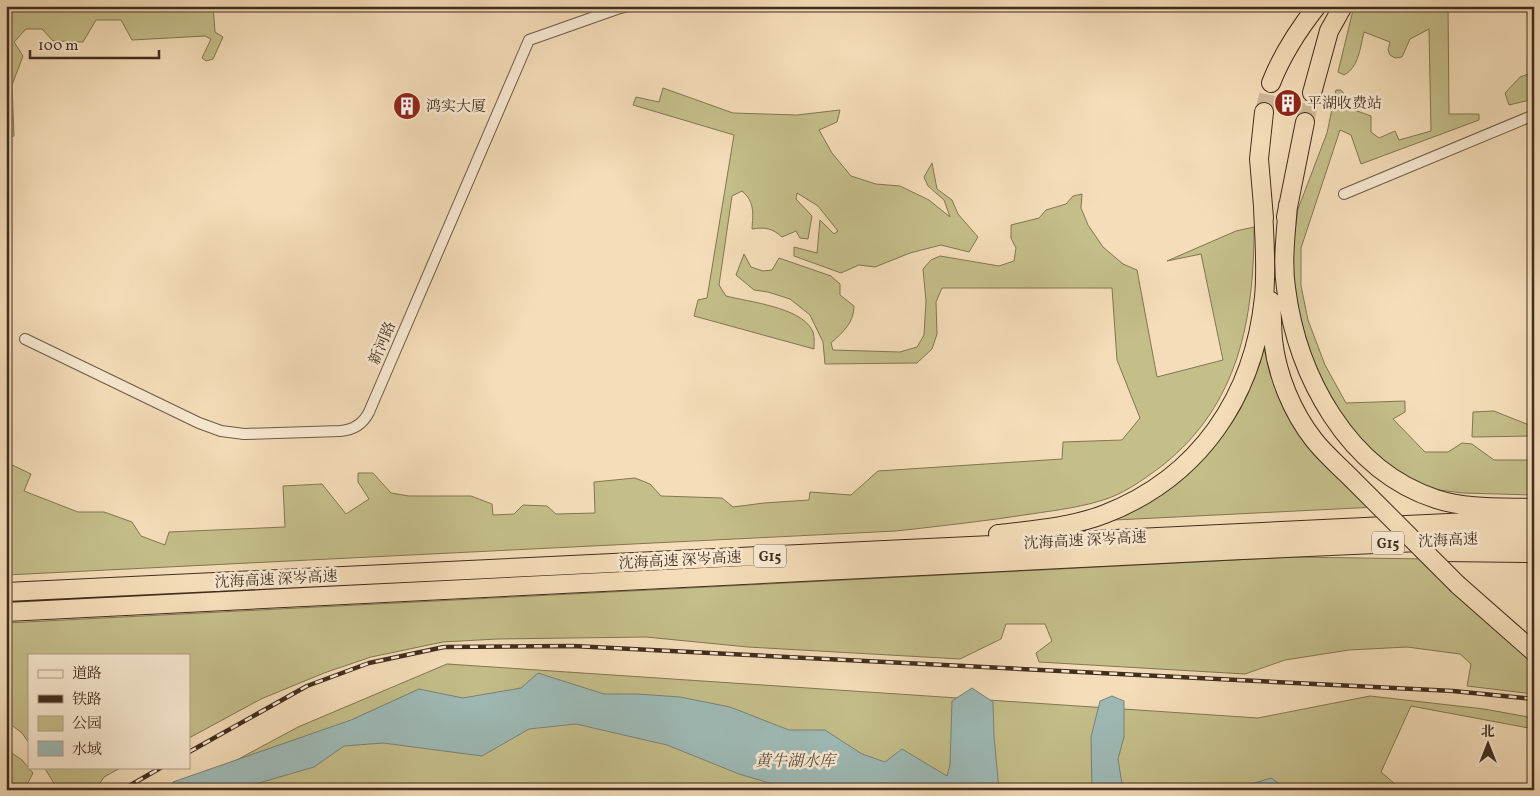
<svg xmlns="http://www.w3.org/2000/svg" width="1540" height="796" font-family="Vollkorn,'Noto Serif SC',serif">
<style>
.green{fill:#c4be89;stroke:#827654}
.water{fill:#9ebab6;stroke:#79827a}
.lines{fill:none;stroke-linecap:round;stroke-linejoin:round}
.highway-tunnel{stroke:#d0ba99;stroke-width:18;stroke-dasharray:18 9;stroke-linecap:butt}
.street-casing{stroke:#6e5945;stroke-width:12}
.highway-casing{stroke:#412d1f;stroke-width:20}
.street{stroke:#f8e9d1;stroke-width:10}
.highway{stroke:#f4ddb8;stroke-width:18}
.rail-casing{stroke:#412d1f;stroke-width:4.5}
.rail{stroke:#f8e9d1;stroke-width:2.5;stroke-dasharray:8;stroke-linecap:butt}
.highway-bridge-casing{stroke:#412d1f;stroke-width:20;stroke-linecap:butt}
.highway-bridge{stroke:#f4ddb8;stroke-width:18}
.labels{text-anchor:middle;stroke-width:5;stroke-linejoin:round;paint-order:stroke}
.shield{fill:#f8e9d1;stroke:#786554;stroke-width:1}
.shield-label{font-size:14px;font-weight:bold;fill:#412d1f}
.poi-label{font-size:15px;fill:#412d1f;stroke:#f8e9d1;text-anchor:start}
.street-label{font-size:15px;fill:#412d1f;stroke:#f8e9d1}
.water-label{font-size:16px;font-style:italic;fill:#585045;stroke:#f8e9d1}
</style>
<rect width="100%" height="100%" fill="#f4ddb8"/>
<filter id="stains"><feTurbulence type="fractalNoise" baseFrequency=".004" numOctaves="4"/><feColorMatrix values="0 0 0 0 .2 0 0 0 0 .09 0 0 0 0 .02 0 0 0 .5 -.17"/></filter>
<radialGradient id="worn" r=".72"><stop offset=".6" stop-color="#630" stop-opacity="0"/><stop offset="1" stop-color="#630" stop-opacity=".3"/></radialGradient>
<!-- green -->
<path class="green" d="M6 6H213L215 32 223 37 213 59 206 61 202 58 211 39 205 36 132 40 121 20H96L83 42 53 41 42 29H26L14 42 23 56 12 85 14 136 6 139Z
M1354 6H1448L1449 114H1479V120L1361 164 1351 135 1340 130 1301 248V286L1308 320 1325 365 1346 403 1405 401V412L1393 419 1425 452H1448L1462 443 1472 444 1494 460H1534V495L1462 493 1432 489 1404 476 1377 456 1356 435 1334 405 1304 344 1294 290 1293 246 1298 209 1327 133 1336 90H1341L1345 95 1346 107 1371 116V132L1379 138 1395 131 1399 140 1431 131 1429 29 1410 39 1402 57 1395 58 1390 55 1388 50 1390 42 1364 32C1360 48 1359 67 1344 75L1338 72Z
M1534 72V99L1509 105 1505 93 1520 77Z
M663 88 733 113 797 115 840 110 837 122 819 130 832 153 851 176 876 184 900 186 929 200 950 217 944 200 928 186 924 177 932 163 937 189 952 200 958 214 978 237 969 252 941 245 910 253 875 267 859 265 841 273 794 256V247L817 253 820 220 834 234 838 231 818 206 797 193 796 199 812 216 808 239 800 238 796 231 782 237C772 228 765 227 752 229 753 213 755 202 742 191L732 196 719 285 726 296C749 302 800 307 812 330 815 335 814 343 814 349L694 316 698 300 707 298 734 135 633 105 636 97 659 102Z
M1082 194 1081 208 1088 225 1103 247 1123 264 1137 270 1157 377 1223 360 1201 254 1167 261 1236 231 1254 227C1254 319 1239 404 1163 465 1147 477 1128 491 1109 498 1084 507 1057 510 1031 514 986 521 941 526 896 531L6 575V462L31 474 24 491 78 512H104L132 522 141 536 165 545 169 532 285 527 283 486 322 484 346 514 369 499 358 482V473H373L391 493 409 496H471L492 504 493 515 514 514 523 505 547 506 556 514 595 513 594 482 635 478 650 484 661 496 722 498 733 507 764 503 809 500 810 492 851 495 878 471 1062 459 1063 442 1122 440 1140 418 1117 360 1112 288H942L936 302 937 334 932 349 917 363 825 364 823 342 810 315 790 299 768 292 754 290 736 275 744 254 751 267 763 271 772 270 779 258 831 276 840 284V295L854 306C854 323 843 332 831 343L833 350 900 352 917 347 924 335 926 301 923 269 931 260 940 256 999 266 1014 261 1016 248 1011 238V225L1039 218 1046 210 1066 204 1073 196Z
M1263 334 1280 392 1377 507 1095 521 1181 475Z
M1494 411 1534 427V436L1472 437 1473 412Z
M1294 557 1429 559 1534 655V694L1467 686 1471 664 1460 654 1407 647 1349 650 1285 660 1245 674 1039 662 1036 653 1052 641 1045 624H1006L1001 639 960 659 748 647 646 637 497 639 443 642 371 657 324 673 261 699 189 738V655H29V743L22 733 6 721V623Z
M447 664 1258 718 1370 696 1484 709 1534 718V729L1411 706 1381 772 1402 790H181L298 727Z
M6 749 22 760 33 773C25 789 25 790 6 790Z
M44 767H122L104 777 99 785 90 790H58Z"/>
<!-- water -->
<path class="water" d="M538 673 604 694H637L680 697 730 707 789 730H825L862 754 885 762 902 749 947 776 950 765 952 701 972 688 993 702 994 736 999 790H793L739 774 667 745 576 724 529 729 482 756 383 743 344 746 314 767 235 790H171L173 782 351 720 419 689 463 698 521 688Z
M1112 696 1124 701V737L1118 759 1123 790H1092L1091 737 1100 701Z
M1271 778 1281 785 1278 790H1237L1251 784Z"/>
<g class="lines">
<!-- highway-tunnel -->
<path class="highway-tunnel" d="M1264 112 1271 83
M1305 122 1312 93"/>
<!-- street casing -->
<g class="street-casing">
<path id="street" d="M1344 194 1534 115
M25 339 199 423 221 431 244 434 340 431C354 430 363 424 369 412L529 40 617 9 629 6"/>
</g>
<!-- highway casing -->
<g class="highway-casing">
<path id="highway" d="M1271 83C1282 55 1298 30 1317 6
M1312 93 1329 31 1343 6
M1288 205C1286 232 1282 261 1286 288 1297 375 1347 470 1436 499 1466 509 1502 507 1534 508
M1286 217 1305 122
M1264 218 1259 159 1264 112
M1271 301C1272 314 1272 327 1273 340 1277 375 1292 412 1314 440 1325 454 1339 466 1352 479
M998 534C1033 530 1072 527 1105 514 1200 477 1254 396 1264 297 1267 267 1264 236 1263 206
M1442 552 1534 553
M1458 585 1534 652
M6 592 1534 519
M6 612 1242 550 1534 537"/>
</g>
<!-- street -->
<use href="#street" class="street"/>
<!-- highway -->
<use href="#highway" class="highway"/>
<!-- rail casing -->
<g class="rail-casing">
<path id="rail" d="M189 752 307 686 369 663 444 647 573 646 1453 691 1534 699
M122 790 162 767"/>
</g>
<!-- rail -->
<use href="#rail" class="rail"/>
<!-- highway-bridge casing -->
<g class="highway-bridge-casing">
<path id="highway-bridge" d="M1352 479 1458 585"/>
</g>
<!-- highway-bridge -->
<use href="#highway-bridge" class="highway-bridge"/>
</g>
<!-- icons -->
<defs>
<g id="building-disc" transform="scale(1.4375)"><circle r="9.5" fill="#8f2418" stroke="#f8e9d1"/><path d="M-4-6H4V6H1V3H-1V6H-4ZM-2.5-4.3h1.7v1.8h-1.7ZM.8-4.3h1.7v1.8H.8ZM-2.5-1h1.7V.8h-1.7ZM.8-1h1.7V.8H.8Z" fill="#fff"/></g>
</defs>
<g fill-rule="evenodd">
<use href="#building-disc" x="1288" y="103"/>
<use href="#building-disc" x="407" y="106"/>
</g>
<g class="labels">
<!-- shield labels -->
<g class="shield">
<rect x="1372" y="531.5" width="32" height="23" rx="4"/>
<rect x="754" y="544.5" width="32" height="23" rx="4"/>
</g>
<g class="shield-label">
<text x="1388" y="548">G15</text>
<text x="770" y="561">G15</text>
</g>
<!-- poi labels -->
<g class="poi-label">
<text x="1307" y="108">平湖收费站</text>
<text x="426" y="111">鸿实大厦</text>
</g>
<!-- street labels -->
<g class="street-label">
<text transform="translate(382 343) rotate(-67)" y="5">新河路</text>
<text transform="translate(1085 540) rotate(-3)" y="5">沈海高速 深岑高速</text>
<text transform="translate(1448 540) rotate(-3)" y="5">沈海高速</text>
<text transform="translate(680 560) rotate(-3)" y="5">沈海高速 深岑高速</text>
<text transform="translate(276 579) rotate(-3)" y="5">沈海高速 深岑高速</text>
</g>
<!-- water labels -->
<g class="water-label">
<text x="795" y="766">黄牛湖水库</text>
</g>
</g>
<!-- margin -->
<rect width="1540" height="796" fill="none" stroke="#f4ddb8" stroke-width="25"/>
<rect x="8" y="8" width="1525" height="781" fill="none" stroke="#412d1f" stroke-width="2.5"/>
<rect x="12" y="12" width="1515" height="771" fill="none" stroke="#412d1f"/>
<!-- legend -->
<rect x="28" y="654" width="162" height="115" fill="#f8e9d1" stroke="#af9e8a"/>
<rect x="38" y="670" width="25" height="8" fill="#f8e9d1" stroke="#af9e8a"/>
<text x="72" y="678" font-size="15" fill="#412d1f">道路</text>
<rect x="38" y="695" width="25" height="8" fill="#412d1f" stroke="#af9e8a"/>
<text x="72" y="704" font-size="15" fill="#412d1f">铁路</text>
<rect x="38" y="716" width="25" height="15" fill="#c4be89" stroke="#af9e8a"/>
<text x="72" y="728" font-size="15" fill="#412d1f">公园</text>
<rect x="38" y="741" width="25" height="15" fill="#9ebab6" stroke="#af9e8a"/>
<text x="72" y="754" font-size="15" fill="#412d1f">水域</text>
<!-- north arrow -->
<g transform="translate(1488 744)" stroke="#f8e9d1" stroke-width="4" paint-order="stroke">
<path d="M0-4L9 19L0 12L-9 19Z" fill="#412d1f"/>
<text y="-8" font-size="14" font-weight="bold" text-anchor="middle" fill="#412d1f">北</text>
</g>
<!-- scale -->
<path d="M30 50v8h129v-8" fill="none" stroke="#412d1f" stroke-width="2.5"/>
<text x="38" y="50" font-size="15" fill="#412d1f" stroke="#f8e9d1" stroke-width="4" paint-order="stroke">100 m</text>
<rect width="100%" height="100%" filter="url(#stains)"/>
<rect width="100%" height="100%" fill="url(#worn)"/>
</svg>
